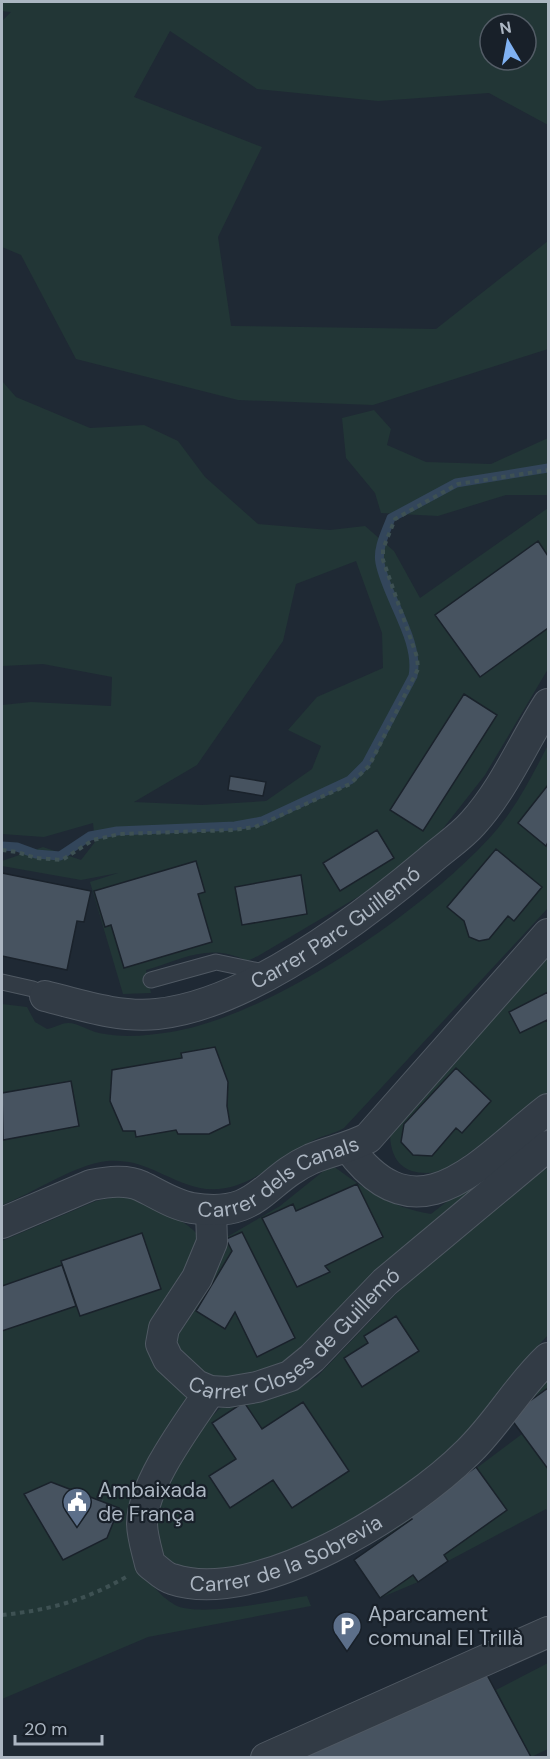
<svg xmlns="http://www.w3.org/2000/svg" width="550" height="1759" font-family="'DM Sans',sans-serif">
<style>
.green{fill:#223636;fill-rule:evenodd}
.lines{fill:none;stroke-linecap:round;stroke-linejoin:round}
.stream{stroke:#33465b;stroke-width:9}
.building{fill:#475360;stroke:#1a222b;stroke-width:1.5}
.lane-casing{stroke:#505963;stroke-width:17}
.street-casing{stroke:#505963;stroke-width:32}
.path{stroke:#3e5153;stroke-width:4;stroke-dasharray:4.5 4.5;stroke-linecap:butt}
.lane{stroke:#323b45;stroke-width:15}
.street{stroke:#323b45;stroke-width:30}
.labels{text-anchor:middle;stroke-width:4.5;stroke-linejoin:round;paint-order:stroke}
.street-label{font-size:21px;fill:#acb6c2;stroke:#182029}
.poi-label{font-size:21px;fill:#acb6c2;stroke:#182029;text-anchor:start}
</style>
<rect width="100%" height="100%" fill="#1f2934"/>
<!-- green -->
<path class="green" d="M2 2H548V125L489 93 378 101 257 89 170 31 134 97 262 147 218 237 231 326 436 329 548 241V349L373 405 238 400 76 359 21 255 2 247V21L11 12 2 11ZM490 24H526V60H490Z
M2 381 16 397 90 428 144 425 178 441 205 477 258 524 330 530 365 526 394 551 420 598 548 508V669L485 775 441 831 395 875 258 956 247 961C210 942 183 959 146 970L151 993 123 994 90 882 118 873 81 880 2 866V861L43 847 81 860 95 842 93 823 44 837 2 834V705L31 702 111 706 112 677 43 664 2 666ZM356 561 382 633 383 668 317 697 288 730 321 746 312 769 266 801 202 805 134 802 197 765 283 641 296 584Z
M374 410 391 429 387 445 426 462 491 464 548 438V495H506L438 516 381 513 375 493 346 458 342 418Z
M548 745V908L344 1128C334 1134 324 1135 314 1140 272 1162 238 1204 186 1184 159 1174 138 1158 107 1161 73 1165 34 1193 2 1205V1004L27 1007 35 1022 47 1029C53 1028 62 1023 68 1023 78 1023 89 1031 99 1033 123 1038 146 1036 171 1032 273 1015 424 911 493 834 516 808 532 776 548 745Z
M548 954V1096L444 1171C413 1177 392 1170 390 1136L420 1098Z
M548 1123V1135L487 1177 433 1222 285 1368C247 1380 185 1392 177 1337L226 1251 222 1240 280 1206 326 1169 333 1166C368 1191 387 1206 431 1214Z
M548 1168V1335L525 1360 485 1414 437 1465 317 1546 235 1571 180 1570 156 1547V1510L190 1440 219 1409 240 1399 283 1394 317 1377 396 1294 468 1229 526 1182Z
M128 1194C144 1202 186 1220 196 1233 216 1259 146 1310 147 1338 148 1362 186 1377 189 1403L138 1564C148 1580 158 1595 175 1605 200 1618 278 1600 307 1596L311 1606 148 1637 2 1699V1241L96 1201Z
M548 1373V1512L546 1509 448 1561 418 1582 380 1598 354 1560 522 1434 509 1416Z
M548 1663V1749L531 1757 496 1690Z"/>
<g class="lines">
<!-- stream -->
<path class="stream" d="M2 846 17 847 36 854 60 856 90 836 117 831 235 826 262 821 350 780 366 764 413 676C420 640 387 599 380 563 377 548 386 532 391 518L456 483 548 468"/>
</g>
<!-- building -->
<path class="building" d="M538 541 548 556V628L480 677 435 615Z
M464 694 497 715 423 831 390 810Z
M230 776 266 782 263 796 228 790Z
M548 785V842L546 846 518 823Z
M377 830 394 858 340 891 323 863Z
M496 849 542 887 514 921 508 916 489 939 479 941 469 937 464 921 447 907Z
M196 861 205 892 198 894 212 942 124 968 111 925 105 927 94 891Z
M2 873 91 891 84 922 77 921 67 970 2 956Z
M301 875 307 914 242 925 235 887Z
M548 992V1023L547 1020 520 1033 509 1012Z
M215 1047 228 1082 227 1106 230 1124 209 1134H178L176 1130 136 1137 135 1131H123L110 1101 112 1070 182 1058 181 1053Z
M456 1068 491 1101 462 1133 456 1128 432 1156 413 1155 401 1142 404 1124Z
M71 1081 79 1126 3 1140 2 1093Z
M357 1184 383 1237 325 1266 330 1272 297 1287 262 1218 293 1204 296 1211Z
M242 1232 295 1338 257 1357 235 1312 225 1329 196 1311 232 1251 226 1239Z
M142 1233 161 1289 80 1316 61 1261Z
M62 1265 76 1306 2 1331V1286Z
M396 1316 419 1351 362 1387 344 1358 368 1343 364 1336Z
M548 1388V1469L509 1416Z
M244 1402 262 1429 303 1402 349 1471 292 1508 273 1480 230 1508 209 1476 236 1459 212 1423Z
M476 1467 507 1510 444 1555 448 1561 418 1582 413 1575 380 1598 354 1560 412 1519 409 1515Z
M51 1482 119 1508 107 1538 63 1560 24 1494Z
M486 1673 531 1757 309 1758 307 1755Z"/>
<g class="lines">
<!-- lane casing -->
<g class="lane-casing">
<path id="lane" d="M151 980 216 962 264 972
M2 982 33 989 45 996"/>
</g>
<!-- street casing -->
<g class="street-casing">
<g id="street">
<path id="s1" d="M45 996C81 1005 119 1018 157 1014 247 1005 360 919 428 862 442 849 460 838 473 823 504 789 523 743 548 704"/>
<path d="M349 1148C419 1244 484 1158 548 1109"/>
<path id="s2" d="M211 1210 212 1242 197 1278 164 1328 161 1344 168 1359 196 1385 210 1391 228 1392 257 1387 290 1376 312 1358 385 1282 548 1146"/>
<path id="s3" d="M2 1223 91 1185C108 1182 126 1179 141 1186 158 1194 174 1205 192 1208 259 1219 262 1181 311 1159 330 1151 349 1148 368 1138L548 934"/>
<path id="s4" d="M210 1391C188 1424 143 1483 142 1523 142 1536 147 1551 150 1564 157 1569 164 1577 172 1579 257 1608 410 1510 468 1452 498 1423 518 1386 548 1358"/>
<path d="M266 1758 548 1632"/>
</g>
</g>
<!-- path -->
<path class="path" d="M2 850 17 852 36 858 62 860 93 840 120 834 233 830 255 827 350 784 369 766 418 669 417 657 383 560V549L395 519 458 484 548 470
M2 1615C49 1610 84 1601 126 1577"/>
<!-- lane -->
<use href="#lane" class="lane"/>
<!-- street -->
<use href="#street" class="street"/>
</g>
<!-- icons -->
<defs>
<g id="civic-pin" transform="scale(1.5)"><path d="M0 17L-7.5 6A9.5 9.5 0 1 1 7.5 6Z" fill="#5c6f8a" stroke="#182029"/><path d="M-.6-6.5H3V-4.5H.6V-3L4-1V1h2V6H-6V1h2V-1L-.6-3ZM-1.2 2.5V6h2.4V2.5Z" fill="#fff"/></g>
<g id="parking-pin" transform="scale(1.5)"><path d="M0 17L-7.5 6A9.5 9.5 0 1 1 7.5 6Z" fill="#5c6f8a" stroke="#182029"/><path d="M-3.5-5.5H1a3.5 3.5 0 0 1 0 7H-1V5.5H-3.5ZM-1-3.4V-.6H.8a1.4 1.4 0 0 0 0-2.8Z" fill="#fff"/></g>
</defs>
<g fill-rule="evenodd">
<use href="#civic-pin" x="77" y="1502"/>
<use href="#parking-pin" x="347" y="1626"/>
</g>
<g class="labels">
<!-- street labels -->
<g class="street-label">
<text dy="7" stroke="none"><textPath href="#s1" startOffset="315">Carrer Parc Guillemó</textPath></text>
<text dy="7" stroke="none"><textPath href="#s3" startOffset="298">Carrer dels Canals</textPath></text>
<text dy="7" stroke="none"><textPath href="#s2" startOffset="322">Carrer Closes de Guillemó</textPath></text>
<text dy="7" stroke="none"><textPath href="#s4" startOffset="339">Carrer de la Sobrevia</textPath></text>
</g>
<!-- poi labels -->
<g class="poi-label">
<text x="98" y="1497">Ambaixada<tspan x="98" dy="24">de França</tspan></text>
<text x="368" y="1621">Aparcament<tspan x="368" dy="24">comunal El Trillà</tspan></text>
</g>
</g>
<!-- border -->
<rect width="550" height="1759" fill="none" stroke="#acb6c2" stroke-width="6"/>
<!-- north arrow -->
<g transform="translate(508 42) rotate(350)"><circle r="28" fill="#182029" stroke="#535c66" stroke-width="1.5"/>
<path d="M0-4.5L10 22L0 15L-10 22Z" fill="#80b2f3"/>
<text y="-9" font-size="16" font-weight="bold" text-anchor="middle" fill="#acb6c2">N</text>
</g>
<!-- scale -->
<path d="M15 1735v9h87v-9" fill="none" stroke="#acb6c2" stroke-width="3"/>
<text x="24" y="1735" font-size="18" fill="#acb6c2" stroke="#182029" stroke-width="4.5" paint-order="stroke">20 m</text>
</svg>
